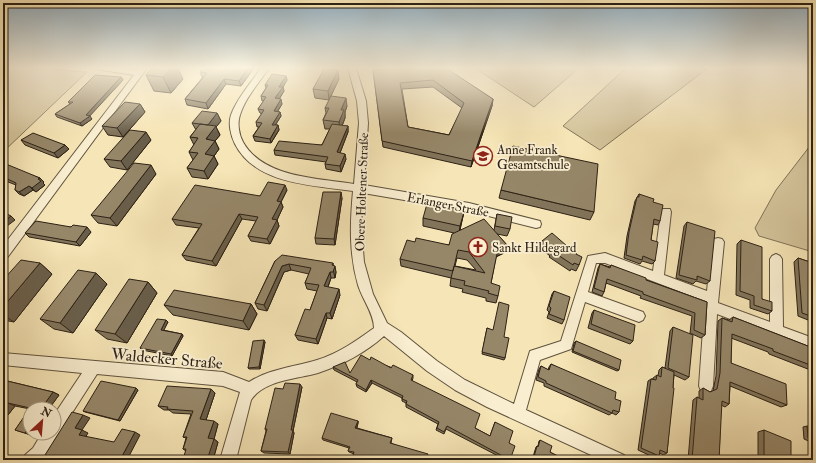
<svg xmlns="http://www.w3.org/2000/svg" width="816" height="463" font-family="'IM FELL Double Pica',serif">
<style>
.green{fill:#d4c49b;stroke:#807258}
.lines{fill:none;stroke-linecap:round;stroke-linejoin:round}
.minor-casing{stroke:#5f523d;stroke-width:2}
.minor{fill:#f9eed0;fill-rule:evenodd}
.wall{fill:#81745a;stroke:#2d2115;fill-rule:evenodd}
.shaded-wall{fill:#695e4a;stroke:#2d2115}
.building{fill:#968769;stroke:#2d2115;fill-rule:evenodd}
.labels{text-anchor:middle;stroke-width:3.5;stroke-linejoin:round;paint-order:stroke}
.poi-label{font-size:13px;fill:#2d2115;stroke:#f9eed0;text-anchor:start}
.street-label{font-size:13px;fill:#2d2115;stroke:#f9eed0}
.near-street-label{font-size:16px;fill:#2d2115;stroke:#f9eed0}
</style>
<rect width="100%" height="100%" fill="#f6e5b6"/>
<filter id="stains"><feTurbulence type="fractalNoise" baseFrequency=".005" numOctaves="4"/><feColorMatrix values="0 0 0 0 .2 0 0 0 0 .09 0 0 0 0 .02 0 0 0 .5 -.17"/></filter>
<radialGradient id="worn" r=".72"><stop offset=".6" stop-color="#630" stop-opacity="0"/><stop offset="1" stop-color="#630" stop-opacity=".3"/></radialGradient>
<!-- green -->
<path class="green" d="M5 68H33L87 72 3 152V70Z
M475 68H579L534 107Z
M626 68H708L600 150 563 126Z
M813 142V252L759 236 755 228 776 190Z"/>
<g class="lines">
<!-- minor casing -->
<g class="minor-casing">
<path id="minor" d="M98 68H120L137 70 139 68H147L7 258 3 260V246L134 75 102 70Z
M261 68H269C259 83 245 98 240 115 237 123 239 135 243 142 263 178 318 178 354 184L359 123 357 101 348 68H356L366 101 368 123 364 185 469 203 540 221 541 224 540 227 536 228 469 211 363 193 361 226 364 262 373 294 387 323 401 332 437 361 465 380 514 404 530 351 561 341 588 256 605 253 653 271 661 212 662 209H670L671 212 664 275 707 291 712 242 714 239 718 238 722 239 724 242 718 303 770 322V259L772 256 776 254 780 256 782 259 783 327 813 338V350L717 314 713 386 711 391 706 393 701 391 699 386 705 301 605 263H596L588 292 643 312 645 316 643 320 639 322 585 302 571 349 540 360 526 410 624 455 627 460H602L487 407 455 390 427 371 384 336C365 353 342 365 318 373 297 379 264 380 251 400L236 460H220L240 392 223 386 97 374 43 458 42 460H22L25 455 33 448 42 433H54V415L82 373 3 365V353L223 372 249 382C269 369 294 367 317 360 339 353 356 341 374 328 374 313 362 299 358 285 349 254 350 223 353 191 313 185 256 185 235 144 231 136 228 124 231 115 237 98 251 83 261 68Z"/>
</g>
<!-- minor -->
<use href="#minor" class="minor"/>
</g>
<!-- wall -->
<path class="wall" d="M254 68 241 86 226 84 208 109 187 105 185 99 203 77H202L200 72Z
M409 68 493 99 492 106 471 167 383 147 373 70ZM433 87 462 108 449 135 408 127 402 89Z
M146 75 183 79 171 93 154 91Z
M286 76 287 80 283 87 284 91 279 99 282 104 277 112H280L281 116 275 125H278L279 130 271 143 255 141 253 136 259 127H257L256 122 262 114 260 113 258 109 264 101H262L261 96 266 88 265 85Z
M121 77 123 80 89 116 92 119 82 126 57 117 55 114 70 104 68 102Z
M339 79 329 100 315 98 313 89Z
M140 104 145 112 123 137 108 135 102 126Z
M347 106 345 112V118L342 126H348V132L340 153 346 159 341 172 326 169 325 164 326 162 275 155 274 150 322 145 330 129H325L323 120 326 113 325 108Z
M217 113 221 121 216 127 220 135 215 141 219 149 214 156 218 164 208 179 192 177 187 168 193 160 189 152 194 145 190 137 196 130 192 123Z
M21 140 65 145 69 149 58 158 25 145Z
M151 140 127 170 110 167 104 159Z
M3 166 40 178 44 182 43 183 45 185 36 192 33 190 24 196 19 194 15 190 16 185 3 180Z
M156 174 117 226 98 223 91 215Z
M287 190 281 202 283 207 277 220 279 226 270 244 251 241 248 236 256 221 242 219 216 266 186 260 182 255 199 228 176 225 172 219 260 196Z
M501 190 594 212 590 220 499 198Z
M639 194 653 202 660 221 658 225 653 224 651 240 655 261 652 264 642 261 640 264 624 258 627 236 635 201Z
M342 198 335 245 316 244 315 238Z
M454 210 464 212 460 230H494L497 214 510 229 507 236 497 234 507 245 504 253 496 257 491 283 498 296 496 303 486 301V298L462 292 463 289 450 286 451 278 401 266 400 259 415 242 449 245 454 233 423 226V218ZM457 258 467 260 476 270 455 266Z
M687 222 710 281 706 284 696 281 693 284 676 278 684 226Z
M71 227 91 232 80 246 29 237 25 233Z
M741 240 762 299 772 311 768 314 750 308V300L736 295 737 244Z
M542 241 567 246 566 247 576 254 579 265 576 271 571 269 570 271 549 257 550 256 539 247Z
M798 258 813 263V322L798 316 794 262Z
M275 261 333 265 336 272 335 278H331L328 287 340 295 332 319 327 318 318 344 298 340 295 335 310 310 317 291 307 289 305 283 309 274 291 270 284 272 267 311 258 309 255 303Z
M40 263 52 274 14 322 3 320V280Z
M600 264 610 267 611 265 646 280 707 302 705 335 701 338 690 333 692 316 640 298 641 296 606 283 604 292 602 296 592 292 598 268Z
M96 273 107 284 73 333 54 329 40 319Z
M148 282 157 293 127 343 107 339 95 330Z
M554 291 564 320 562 324 547 318 549 312 547 310 552 294Z
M251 304 257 314 249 330 173 315 164 305Z
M594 310 633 341 630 344 588 328 592 313Z
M733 317 813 348V371L769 354 768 352 731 338V363L787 405 781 407 730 386 729 404 725 407 721 405 719 460H688L693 400 697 397 699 398V391L703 388 710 392 713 391 716 376 718 321 722 318 729 320Z
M166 320 168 322 163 330 182 334 183 336 172 356 142 350 140 348Z
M673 327 689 377 685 380 674 375 667 453 663 455 660 453 659 456 655 458 638 450 648 381 651 379H653V378L657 375 658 376 659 370 662 367 665 368 670 331Z
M487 328 504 337 505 358 504 360 482 354Z
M576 341 619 370 617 371 572 352 574 343Z
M265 342 260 369H249L248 368Z
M370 360 413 375V378L412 381 475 428 490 436 495 422 509 443 510 460H506L446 429 444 434 436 430 438 424 406 407V403L402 401V398L372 383 366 392 357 387 356 384 357 382 334 370 333 367 350 373Z
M551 364 615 399 619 412 616 415 612 413 609 415 544 386V383L536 380 539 369 541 366 548 370 549 367Z
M3 380 53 392 59 395 30 433H33L31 435 15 430 30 409 15 406 8 415 3 414Z
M302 387 293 431 294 433 290 454 264 453 261 451 266 431 265 429 283 389Z
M136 388 138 390 120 421 85 412 83 411Z
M215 393 206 420 218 424 214 439 218 442 213 460H183L186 451 183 449 186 438 183 437 191 414 173 413 169 410H164L158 406Z
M358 421V423L357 428 392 438 391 443 427 460H360L354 458 353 456 354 454 349 452 348 451 349 448 323 440 322 438Z
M807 426 813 429V443L804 439 803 427Z
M764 430 791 460H758V432Z
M540 440 550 452 562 460H532L536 447 537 446H538L539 441Z"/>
<!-- shaded-wall -->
<path class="shaded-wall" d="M172 68H178L183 79 171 93 163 77Z
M248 68H254L241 86 239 81Z
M338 70 339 79 329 100 328 91Z
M286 76 287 80 283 87 284 91 277 103 275 98 279 87Z
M121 77 123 80 88 118 90 116 92 119 82 126 80 123 86 115Z
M224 79 226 84 208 109 206 103Z
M346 98 347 106 345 112V118L340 131 339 122 341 110Z
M281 99 282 104 275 116 274 111Z
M493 99 492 106 471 167 472 161Z
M140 104 145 112 123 137 117 128Z
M280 112 281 116 273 129 272 125Z
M217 113 221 121 216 127 220 135 215 141 219 149 214 156 218 164 208 179 204 171 208 125Z
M278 125 279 130 271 143 270 139Z
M348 126V132L338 158 337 152Z
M146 132 151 140 127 170 121 161Z
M65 145 69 149 58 158 54 153Z
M345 154 346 159 341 172 340 166Z
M151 165 156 174 117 226 110 218Z
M40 178 44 182 43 183 45 185 36 192 32 188 38 179Z
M285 185 287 190 281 202 283 207 277 220 279 226 270 244 267 239 277 201Z
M29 186 33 190 24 196 19 192Z
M341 192 342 198 335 245 334 239Z
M464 212 462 220 459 234 460 226Z
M239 214 242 219 216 266 212 261Z
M11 216 15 220 3 229V222Z
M87 227 91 232 80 246 76 242Z
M507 245 504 253 495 257 498 249Z
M40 263 52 274 14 322 3 315V307Z
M333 263 334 269 335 266 336 272 335 278 332 265Z
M289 264 291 270 284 272 267 311 264 305 282 266Z
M330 272 331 278 326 292 324 286Z
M96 273 107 284 73 333 60 323Z
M148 282 157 293 127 343 115 334Z
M339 289 340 295 332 319 330 313Z
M251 304 257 314 249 330 243 321Z
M326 313 327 318 318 344 316 339Z
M166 320 168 322 163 332 161 330Z
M182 334 183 336 172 356 171 354Z
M264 340 265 342 260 369 259 367Z
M371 380 372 383 366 392V390Z
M300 384 302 387 293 431 294 433 290 454 288 452 291 430Z
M136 388 138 390 120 421 118 420Z
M211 389 215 393 205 423 200 419Z
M53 392 59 395 49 409H41Z
M8 403 15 406 8 415 3 413V409Z
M83 415 90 418 82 430 88 433 85 438 79 435 75 428Z
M214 421 218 424 214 439 218 442 213 460H207L208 438Z
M358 421V423L356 430 355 428Z
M30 425V433H33L31 435 25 433Z
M135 432 140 435 127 460H120Z"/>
<!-- building -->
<path class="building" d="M152 68H172L163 77 146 75Z
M203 68H248L239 81 224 79 206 103 185 99 207 73 200 72Z
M409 68H446L493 99 472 161 382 141 373 70ZM433 80 464 103 449 135 408 127 400 83Z
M324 69 338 70 328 91 313 89Z
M272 74 286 76 279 87H283L275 98 281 99 274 111 280 112 272 125H278L270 139 253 136 262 123 256 122 264 110 258 109 266 97 261 96 268 85H265Z
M95 75 121 77 86 115 90 116 80 123 55 114 73 102H68Z
M331 96 346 98 341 110H344L339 122 323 120 329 108H325Z
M125 102 140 104 117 128 102 126Z
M202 111 217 113 208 125 192 123Z
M200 124 216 126 206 139 215 141 205 154 214 156 204 171 187 168 198 153 189 152 198 138 190 137Z
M332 124 348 126 337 152 345 154 340 166 325 164 328 157 274 150 279 141 322 145Z
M130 130 146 132 121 161 104 159Z
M33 133 65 145 54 153 21 140Z
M513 146 598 164 594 212 501 190Z
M134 163 151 165 110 218 91 215Z
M6 164 40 178 38 179 41 181 32 188 29 186 19 192 15 190 16 183 3 177V166Z
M268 182 285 185 277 201 281 202 272 219 277 220 267 239 248 236 258 217 239 214 212 261 182 255 202 224 172 219 195 185 260 196Z
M323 192H341L334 239 315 238Z
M639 194 654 199 653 202 663 205 660 221 654 219 651 240 658 242 655 261 643 256 642 260 626 255 629 232 637 197H639Z
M427 204 445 208 446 206 455 208 454 210 464 212 460 226 423 218Z
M3 212 11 216 3 222Z
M497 214 512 217 510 229 495 226Z
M484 219 507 245 498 249 491 283 500 286 498 296 488 293 489 291 464 285 465 281 451 278 454 266 485 273 469 252 458 250 453 271 400 259 407 240 415 242 416 238 449 245 452 234Z
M36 221 71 227 73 225 87 227 76 242 25 233Z
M687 222 715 231 710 281 697 276V280L679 275Z
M552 233 567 246 565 247 577 253 576 254 582 257 579 265 574 263 573 265 552 251 553 250 542 241Z
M741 240 762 247V299L772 302V311L754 305V296L740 291Z
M282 255 333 263 332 265 335 266 333 272H330L324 286 339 289 330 313H326L316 339 295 335 305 309 310 310 319 285 305 283 311 268 289 264 282 266 264 305 255 303 275 261Z
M798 258 813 263V317L802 313Z
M21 260 40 263 3 307V280Z
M600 264 610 268 611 265 646 278V280L707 302 705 335 694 330 695 313 643 294V292L607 279 604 292 594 288Z
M78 270 96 273 60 323 40 319Z
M129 279 148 282 115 334 95 330Z
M174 290 251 304 243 321 164 305Z
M554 291 570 297 564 320 549 314 551 308 549 306Z
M499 302 509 305 504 337 509 338 505 358 482 352 487 328 493 330Z
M594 310 635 325 633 341 591 324Z
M733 317 813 348V366L773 351V349L732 334 731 363 786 384 787 405 730 382 729 404 722 401 719 460H692L697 397 703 400V388L710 392 717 389 720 373 722 318 732 322Z
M157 319 166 320 161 330 182 334 171 354 140 348Z
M673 327 693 335 689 377 668 368Z
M264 340 259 367 248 368 253 341Z
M576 341 621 360 619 370 573 351Z
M361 355 370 360 371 357 391 368 393 365 413 375 411 380 480 414 475 428 490 436 495 422 513 431 509 443 515 446 510 460 447 426 444 432 437 428 439 422 406 404 407 401 402 399 403 396 371 380 366 390 356 384 358 380 333 367 345 362 350 373Z
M551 364 616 392 615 399 621 401 619 412 613 410 612 413 546 383V381L538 377 541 366 549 370Z
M662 367 674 372 673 388H674L667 453 660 450 659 456 641 448 651 379 656 380 657 375 661 377Z
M3 380 53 392 41 409H30V425L25 433 15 430 30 408 8 403 3 409Z
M101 381 136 388 118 420 83 411Z
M285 383 300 384 291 430H293L288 452 261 451 267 429H265L275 388 283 389Z
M167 386 211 389 200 419 214 421 208 438 214 439 207 460H183L186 449H183L187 437H183L193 411 167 409 168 407 158 406Z
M72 412 83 415 75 428 82 430 79 435 114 442 122 429 135 432 120 460H65L45 455Z
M331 413 358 421 355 428 392 438 390 443 428 454 426 460H365L353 456 354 452 348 451 350 447 322 438Z
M807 426 813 429V440L808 438Z
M764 430 791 441V460H764Z
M540 440 552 446 550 452 562 458V460H533L537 446 538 447Z"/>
<!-- sky -->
<linearGradient id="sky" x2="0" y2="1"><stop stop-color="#92adbe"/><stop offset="0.51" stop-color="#fbf3de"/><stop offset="1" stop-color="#fbf3de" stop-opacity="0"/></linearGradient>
<rect width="816" height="133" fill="url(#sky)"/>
<!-- icons -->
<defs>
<g id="school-ring" transform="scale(1)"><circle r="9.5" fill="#f9eed0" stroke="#8f2418" stroke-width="1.5"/><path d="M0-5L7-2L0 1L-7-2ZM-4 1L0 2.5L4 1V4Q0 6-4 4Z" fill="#8f2418"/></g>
<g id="church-ring" transform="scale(1)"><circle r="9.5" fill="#f9eed0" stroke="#8f2418" stroke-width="1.5"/><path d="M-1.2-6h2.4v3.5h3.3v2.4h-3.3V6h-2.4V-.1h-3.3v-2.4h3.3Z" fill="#8f2418"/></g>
</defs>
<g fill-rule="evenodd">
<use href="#school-ring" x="483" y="156"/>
<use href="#church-ring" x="478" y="247"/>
</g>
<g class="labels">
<!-- poi labels -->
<g class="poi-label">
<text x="497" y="154">Anne Frank<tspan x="497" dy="15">Gesamtschule</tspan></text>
<text x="492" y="252">Sankt Hildegard</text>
</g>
<!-- street labels -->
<g class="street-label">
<text transform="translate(361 192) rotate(-88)" y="5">Obere Holtener Straße</text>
<text transform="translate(448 204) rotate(11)" y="5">Erlanger Straße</text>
</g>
<!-- near-street labels -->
<g class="near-street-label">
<text transform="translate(167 358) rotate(5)" y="6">Waldecker Straße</text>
</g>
</g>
<!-- margin -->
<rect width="816" height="463" fill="none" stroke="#f6e5b6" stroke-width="16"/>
<rect x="4" y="4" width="808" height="455" fill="none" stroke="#2d2115" stroke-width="2"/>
<rect x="8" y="8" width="800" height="447" fill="none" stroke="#2d2115"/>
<!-- north arrow -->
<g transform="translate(42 421) rotate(26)"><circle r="19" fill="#f9eed0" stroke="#a79c85"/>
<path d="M0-3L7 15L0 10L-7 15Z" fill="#8f2418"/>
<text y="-6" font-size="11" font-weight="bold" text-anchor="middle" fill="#2d2115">N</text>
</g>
<rect width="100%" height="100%" filter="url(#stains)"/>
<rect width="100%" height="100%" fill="url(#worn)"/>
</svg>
